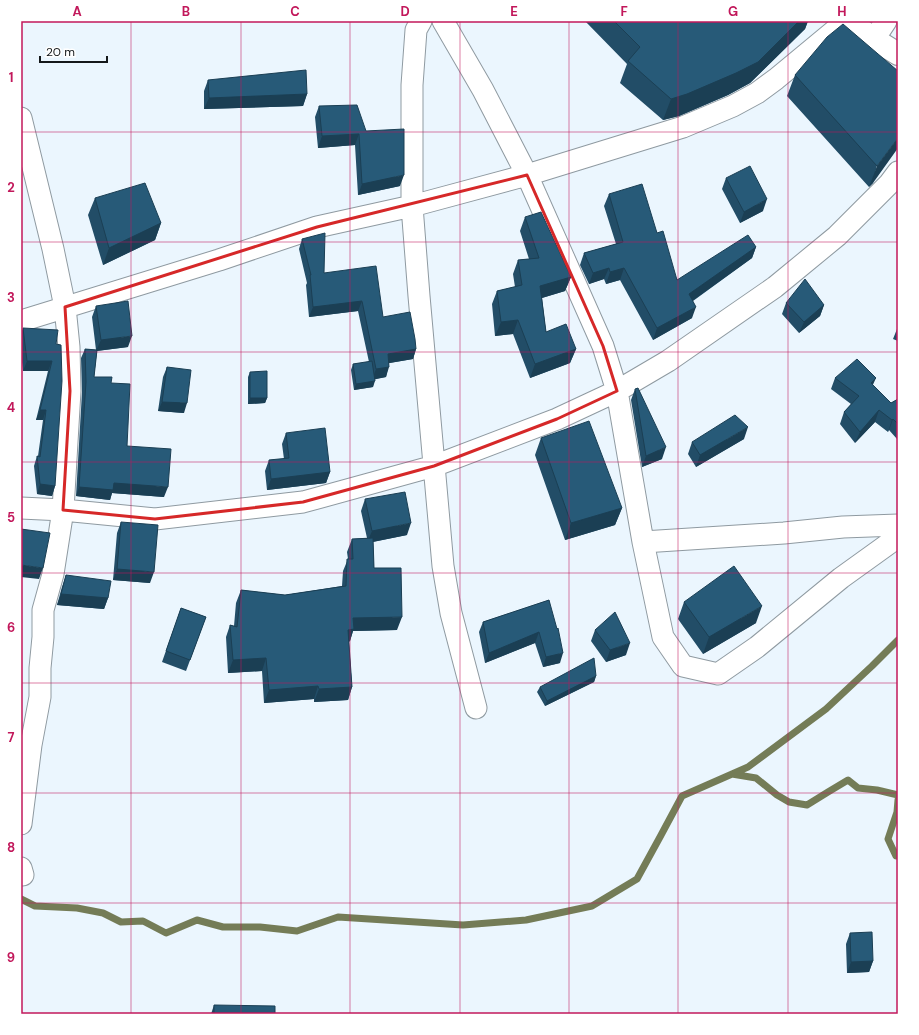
<svg xmlns="http://www.w3.org/2000/svg" width="919" height="1035" font-family="'DM Sans',sans-serif">
<style>
.lines{fill:none;stroke-linecap:round;stroke-linejoin:round}
.stream{stroke:#747c57;stroke-width:7}
.minor-casing{stroke:#8f9aa1;stroke-width:23}
.tertiary-casing{stroke:#8f9aa1;stroke-width:24}
.minor{stroke:#fff;stroke-width:21}
.tertiary{stroke:#fff;stroke-width:22}
.wall{fill:#224d67}
.shaded-wall{fill:#1b3f54}
.building{fill:#275a78;stroke:#1b3f54}
.marked{fill:none;stroke:#d62828;stroke-width:3;stroke-linejoin:round}
.grid{fill:none;stroke:#c2185b;stroke-width:1;stroke-opacity:0.55}
.neatline{fill:none;stroke:#c2185b;stroke-width:1.5}
.grid-label{font-size:13px;text-anchor:middle;font-weight:bold;fill:#c2185b}
</style>
<rect width="100%" height="100%" fill="#ebf6fe"/>
<g class="lines">
<!-- stream -->
<path class="stream" d="M732 774 756 778 777 795 789 802 807 805 828 792 848 780 858 788 877 790 898 795
M898 800 897 812 888 839 896 856H898
M21 899 35 906 77 908 103 913 121 922 143 921 166 933 197 920 223 927H260L297 931 338 917 463 925 526 920 592 906 637 879 660 837 682 796 748 767 826 709 872 666 898 640"/>
<!-- minor casing -->
<g class="minor-casing">
<path id="minor" d="M421 21 416 30 412 85V206L419 296 443 566 451 613 476 708
M443 21 483 90 527 175 603 346 617 391 643 542 663 637 683 666 718 674 757 647 841 578 898 537
M874 39 886 21
M21 118 53 249 65 307 69 347 70 391 63 510 53 574 43 610V637L40 668V697L31 745 21 824
M21 321 219 260 317 227 412 206 527 175 683 127 733 106 757 93 776 79 846 21
M21 508 63 510 155 519 303 502 434 466 557 419 617 391 668 361 775 287 837 236 889 184 898 172
M643 542 784 533 843 527 898 525
M21 868 23 875"/>
</g>
<!-- tertiary casing -->
<g class="tertiary-casing">
<path id="tertiary" d="M849 21 874 39 898 54"/>
</g>
<!-- minor -->
<use href="#minor" class="minor"/>
<!-- tertiary -->
<use href="#tertiary" class="tertiary"/>
</g>
<!-- wall -->
<path class="wall" d="M585 21H808L805 29 750 83 728 95 679 116 663 120 620 83 627 64Z
M898 71 873 183 869 187 787 96 795 75Z
M208 80 307 94 303 106 204 109V91Z
M319 106 366 131 400 186 358 195 355 145 318 148 315 117Z
M726 178 763 211 740 223 722 189Z
M609 194 657 233 677 280 756 247 752 258 693 301 692 318 653 340 620 280 606 284 604 279 589 284 580 265 584 253 616 244 604 206Z
M95 198 161 223 155 240 103 265 88 215Z
M525 217 571 277 565 291 542 298 546 332 576 349 570 363 530 378 513 334 495 336 492 304 497 291 515 287 513 274 518 260 529 259 520 231Z
M302 239 324 273 383 317 416 349 413 359 389 363 386 377 374 379 373 387 354 390 351 370 353 364 369 362 358 311 309 317 306 285 307 283 299 249Z
M786 303 824 305 820 316 799 333 782 314Z
M96 306 128 347 97 351 94 377 111 383 127 446 164 497 112 493 110 500 76 496 82 392 81 358 85 349 96 350 92 317Z
M23 328 56 344 55 486 52 496 37 494 34 466 37 456H38L43 420H36L48 371H23L21 353V333Z
M898 328V341L893 339 897 329Z
M167 367 184 413 158 411 163 377Z
M250 372 267 398 265 403 248 404V377Z
M835 378 873 386 891 403 898 399V439H897L889 430 888 432 875 422 855 443 840 424 844 412 851 404 831 389Z
M635 389 662 459 642 467 631 400Z
M286 433 330 472 326 483 267 490 265 471 269 460 284 459 282 444Z
M541 438 622 508 615 525 565 540 535 455Z
M744 439 696 467 688 454 692 442Z
M365 499 407 535 373 542 374 568 397 630 353 631 350 641 349 642 352 687 348 700 314 702V699L264 703 262 671 228 673 226 637 230 625 234 626 236 603 241 590 285 595 342 586 343 571 348 559 347 552 352 539 367 538 361 511Z
M121 522 150 583 113 580 117 533Z
M66 575 108 598 104 609 57 605 62 587Z
M549 600 560 663 543 667 535 643 485 663 479 632 483 622Z
M684 602 756 623 703 654 678 619Z
M181 608 206 617 186 671 162 662Z
M595 630 626 655 606 662 591 641Z
M596 676 594 682 545 706 537 692 540 687Z
M850 933 873 961 869 972 847 973 846 944Z
M214 1005 275 1014H211Z"/>
<!-- shaded-wall -->
<path class="shaded-wall" d="M799 21H808L805 29 750 83 728 95 679 116 663 120 671 99Z
M307 94 303 106 204 109 209 98Z
M359 134 355 145 318 148 322 136Z
M898 138V148L873 183 869 187 877 166Z
M404 175 400 186 358 195 362 184Z
M767 199 763 211 740 223 744 212Z
M161 223 155 240 103 265 109 248Z
M756 247 752 258 685 306 689 294Z
M609 268 604 279 589 284 593 273Z
M624 268 620 280 606 284 610 272Z
M571 277 565 291 535 300 540 286Z
M362 301 358 311 309 317 313 307Z
M824 305 820 316 799 333 804 322Z
M696 307 692 318 653 340 657 328Z
M518 320 513 334 495 336 501 322Z
M132 336 128 347 96 351 101 340Z
M416 349 413 359 384 364 388 354Z
M576 349 570 363 530 378 535 364Z
M27 361H52L48 371H23Z
M389 367 386 377 372 380 376 369Z
M876 378 871 389V383Z
M375 381 373 387 354 390 356 384Z
M250 398H267L265 403 248 404Z
M162 402 187 403 184 413 158 411Z
M40 410H46L43 420H36Z
M879 410 875 422 855 443 860 432Z
M893 419 889 430 888 432 892 420Z
M748 427 744 439 696 467 700 455Z
M666 447 662 459 642 467 646 456Z
M330 472 326 483 267 490 271 479Z
M114 483 168 487 164 497 112 493 110 500 76 496 79 487Z
M40 484 55 486 52 496 37 494Z
M622 508 615 525 565 540 571 523Z
M411 523 407 535 367 543 372 531Z
M21 565 43 568 39 579 21 577Z
M117 569 154 572 150 583 113 580Z
M61 594 108 598 104 609 57 605Z
M762 606 756 623 703 654 709 637Z
M402 617 397 630 353 631 350 641 343 642 353 618Z
M539 632 535 643 485 663 489 653Z
M630 643 626 655 606 662 610 650Z
M563 653 560 663 543 667 546 657Z
M266 658 262 671 228 673 233 660Z
M596 676 594 682 545 706 547 701Z
M318 686 314 699 264 703 269 690Z
M352 687 348 700 314 702 319 689Z
M873 961 869 972 847 973 851 962Z"/>
<!-- building -->
<path class="building" d="M614 21H799L758 62 736 73 687 94 671 99 628 61 640 47Z
M843 24 898 71V138L877 166 795 75 827 37Z
M306 70 307 94 209 98 208 80Z
M357 105 366 131 404 129V175L362 184 359 134 322 136 319 106Z
M750 166 767 199 744 212 726 178Z
M145 183 161 223 109 248 95 198Z
M642 184 657 233 663 231 677 280 748 235 756 247 689 294 696 307 657 328 624 268 610 272 609 268 593 273 584 253 623 242 609 194Z
M541 212 571 277 540 286 546 332 566 324 576 349 535 364 518 320 501 322 497 291 522 285 518 260 539 258 525 217Z
M325 233 324 273 376 266 383 317 410 312 415 339 416 349 388 354 389 367 376 369 362 301 313 307 310 275H311L302 239Z
M805 279 824 305 804 322 786 303Z
M128 301 132 336 101 340 96 306Z
M23 328 58 330 56 344 61 345 62 381 55 486 40 484 37 456 40 457 46 410H40L52 361H27Z
M85 349 97 350 94 377H112L111 383 130 384 127 446 171 449 168 487 114 483 113 490 79 487 86 382Z
M857 359 876 378 871 383 891 403 898 399V424L893 419 892 420 879 410 860 432 844 412 859 396 835 378Z
M372 361 375 381 356 384 353 364Z
M167 367 191 370 187 403 162 402Z
M267 371V398H250V372Z
M638 388 666 447 646 456 635 389Z
M735 415 748 427 700 455 692 442Z
M589 421 622 508 571 523 541 438Z
M325 428 330 472 271 479 269 460 289 458 286 433Z
M405 492 411 523 372 531 365 499Z
M121 522 158 525 154 572 117 569Z
M21 529 50 533 43 568 21 565Z
M373 538 374 568H401L402 617 353 618 354 629 348 630 352 687 319 689 318 686 269 690 266 658 233 660 230 625 237 627 241 590 285 595 346 586 347 559H353L352 539Z
M734 566 762 606 709 637 684 602Z
M66 575 111 581 108 598 61 594Z
M549 600 557 629 558 628 563 653 546 657 539 632 489 653 483 622Z
M181 608 206 617 190 660 166 651Z
M615 612 630 643 610 650 595 630Z
M594 658 596 676 547 701 540 687Z
M872 932 873 961 851 962 850 933Z
M214 1005 275 1006V1014H214Z"/>
<!-- marked area -->
<path class="marked" d="M527 175 603 346 617 391 557 419 434 466 303 502 155 519 63 510 70 391 65 307 317 227Z"/>
<!-- grid -->
<path class="grid" d="M131 21V1014M241 21V1014M350 21V1014M460 21V1014M569 21V1014M678 21V1014M788 21V1014M21 132H898M21 242H898M21 352H898M21 462H898M21 573H898M21 683H898M21 793H898M21 903H898"/>
<!-- border -->
<rect width="919" height="1035" fill="none" stroke="#ffffff" stroke-width="44"/>
<!-- scale -->
<path d="M40 56v6h67v-6" fill="none" stroke="#14181a" stroke-width="2"/>
<text x="46" y="56" font-size="12" fill="#14181a" stroke="#ffffff" stroke-width="3" paint-order="stroke">20 m</text>
<rect x="22" y="22" width="875" height="991" class="neatline"/>
<g class="grid-label">
<text x="77" y="16">A</text>
<text x="186" y="16">B</text>
<text x="295" y="16">C</text>
<text x="405" y="16">D</text>
<text x="514" y="16">E</text>
<text x="624" y="16">F</text>
<text x="733" y="16">G</text>
<text x="842" y="16">H</text>
<text x="11" y="82">1</text>
<text x="11" y="192">2</text>
<text x="11" y="302">3</text>
<text x="11" y="412">4</text>
<text x="11" y="522">5</text>
<text x="11" y="632">6</text>
<text x="11" y="742">7</text>
<text x="11" y="852">8</text>
<text x="11" y="962">9</text>
</g>
</svg>
